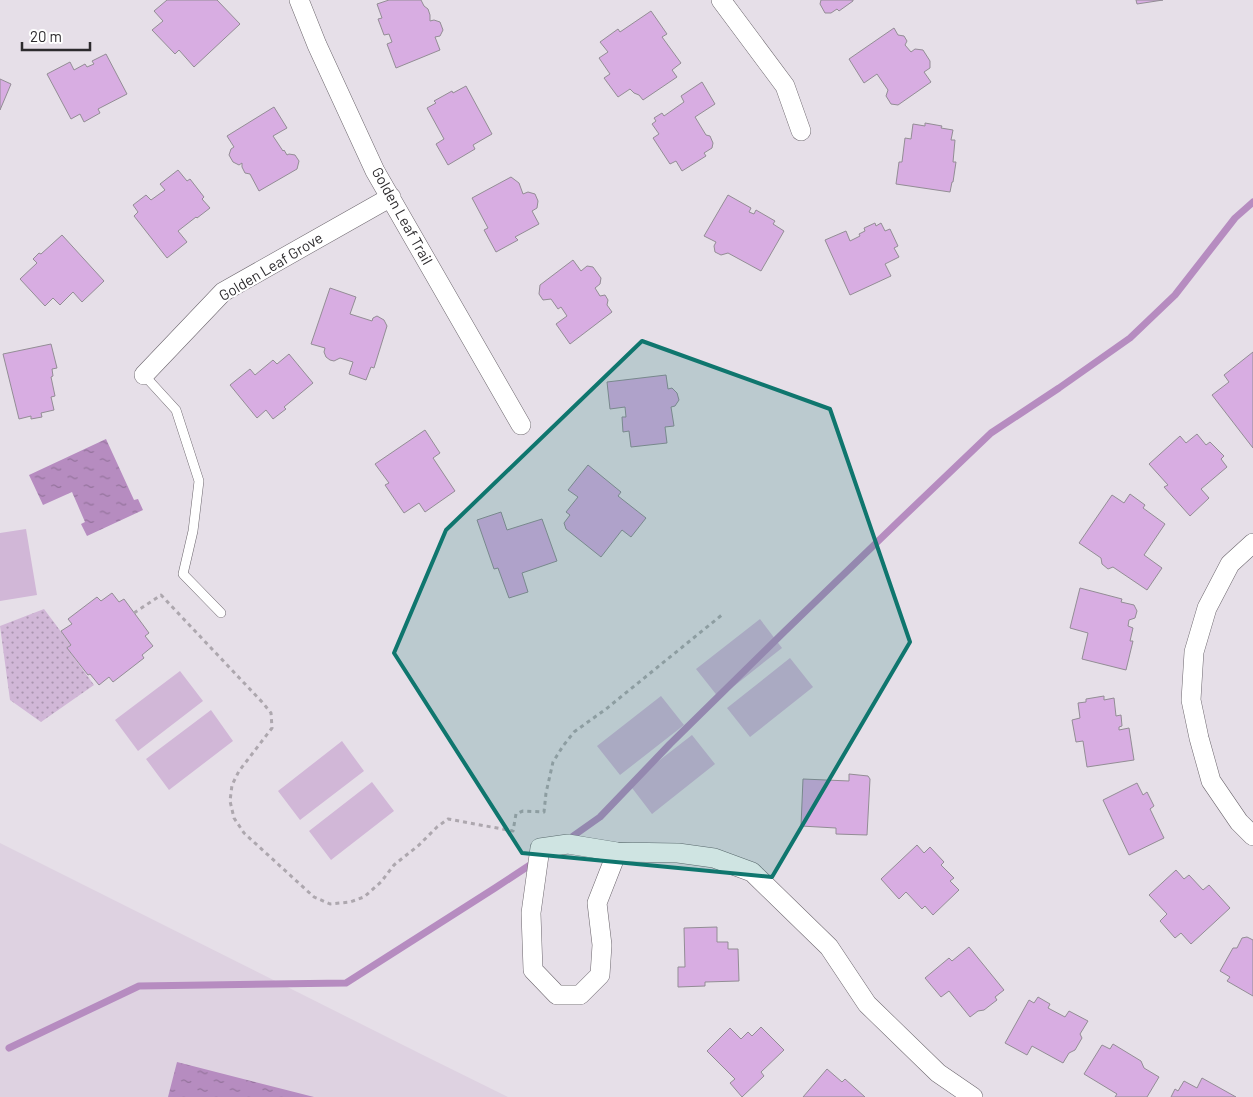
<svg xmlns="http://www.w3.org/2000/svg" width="1253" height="1097" font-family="Barlow,sans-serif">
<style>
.built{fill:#ded2e1}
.grass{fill:#d1b7d7}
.park{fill:url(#park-dots)}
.water{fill:url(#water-ripples)}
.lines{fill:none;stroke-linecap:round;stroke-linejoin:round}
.stream{stroke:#b68cc0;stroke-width:7}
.building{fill:#d8ade2;stroke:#938d95}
.lane-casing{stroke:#6c666d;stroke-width:10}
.street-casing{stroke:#6c666d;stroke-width:20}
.path{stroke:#ada7ae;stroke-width:3;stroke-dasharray:4 4;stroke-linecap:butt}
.lane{stroke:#fff;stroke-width:9}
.street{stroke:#fff;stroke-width:19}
.marked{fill:#0f766e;fill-opacity:0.2;stroke:#0f766e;stroke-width:4;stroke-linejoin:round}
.labels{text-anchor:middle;stroke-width:4;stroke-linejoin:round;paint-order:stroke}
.street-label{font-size:15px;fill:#2d2b2e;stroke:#fff}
</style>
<defs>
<pattern id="park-dots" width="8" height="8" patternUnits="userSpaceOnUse" patternTransform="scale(1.25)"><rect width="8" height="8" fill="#d1b7d7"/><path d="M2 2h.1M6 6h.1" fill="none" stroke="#aa95af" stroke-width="1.8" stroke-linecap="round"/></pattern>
<pattern id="water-ripples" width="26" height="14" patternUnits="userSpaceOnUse" patternTransform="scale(1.25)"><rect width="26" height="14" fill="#b68cc0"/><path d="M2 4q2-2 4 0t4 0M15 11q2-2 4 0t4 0" fill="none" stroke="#94739c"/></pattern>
</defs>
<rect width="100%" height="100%" fill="#e6dfe8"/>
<!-- built -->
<path class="built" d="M0 843 425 1056 508 1097H0Z"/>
<!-- grass -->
<path class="grass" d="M26 529 37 595 0 601V533Z
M760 619 782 648 719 698 696 669Z
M790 658 813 687 750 737 727 708Z
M180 671 203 701 138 751 115 720Z
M661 696 684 725 620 775 597 746Z
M211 710 233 741 169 790 146 759Z
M692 735 715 764 652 814 629 784Z
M342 741 364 771 300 820 278 791Z
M372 782 394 811 331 860 309 831Z"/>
<!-- park -->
<path class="park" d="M44 609 71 645 67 648 94 685 41 722 10 700 0 626Z"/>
<!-- water -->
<path class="water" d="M106 439 134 500 138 499 143 510 87 536 81 524 85 522 72 492 43 505 29 475Z
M177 1062 314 1097H168Z"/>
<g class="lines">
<!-- stream -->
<path class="stream" d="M566 841 600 817 670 744 784 632 901 519 991 433 1059 388 1130 338 1175 295 1235 218 1253 202
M9 1048 139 986 346 983 495 888 536 861"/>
</g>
<!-- building -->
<path class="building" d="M167 0H217L240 24 194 67 179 50 175 54 152 30 163 21 154 11Z
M389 0H421L424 6 428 9 430 15V21L434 20 440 22 443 30 440 36 435 37 440 50 396 68 387 44 392 42 389 34 384 35 378 19 382 18 377 4Z
M821 0H853V1L839 11 837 9 831 13H825L820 4Z
M1136 0H1163L1137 4Z
M651 11 667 34 662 37 681 63 672 70 677 77 643 100 639 95 634 93 630 89 618 97 604 78 610 74 599 58 608 52 600 42 618 29 620 32Z
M894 28 898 35 904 36 907 41 905 45 911 52 915 49 923 50 930 61V68L924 72 931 82 898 105 891 104 886 96 888 90 877 74 864 83 849 59Z
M106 54 127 94 98 109 100 113 84 122 80 114 71 119 47 74 70 62 74 70 85 64 87 67 94 64 92 61Z
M0 79 11 84 0 110Z
M702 82 715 104 695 117 706 135 710 136 713 143 712 148 704 153 706 156 682 171 676 161 670 164 653 138 659 134 652 124 656 121 654 118 662 113 664 116 684 102 681 96Z
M466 86 492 134 473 145 475 149 448 165 436 144 444 139 427 108 436 103 434 101 452 91 453 93Z
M274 107 287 128 273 136 283 151 284 150 287 155 289 154 295 155 299 161 297 169 259 191 250 174 245 173 242 167V163L239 165 233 162 229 155 231 149 234 147 227 136Z
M925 123 942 126 941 128 953 130 951 140H955L953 162H956L953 182H952L950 192 896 184 899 162H902L905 138 911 139 913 124 925 126Z
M178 170 187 181 190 179 204 197 202 199 210 208 197 218 196 217 178 231 187 242 167 258 134 216 138 212 133 205 146 195 151 200 165 190 160 184Z
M511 177 519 183 523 194 528 192 535 194 538 201 537 208 532 211 539 224 515 237 518 240 496 252 484 230 488 228 472 198Z
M728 195 751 208 749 212 754 214 756 210 775 221 773 224 784 231 761 271 728 253 721 255 715 252 714 246 716 242 704 236Z
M875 223 876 226 881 223 885 231 890 229 898 246 894 248 899 257 885 264 891 276 850 295 825 240 846 231 850 241 860 236 859 234 865 231 864 228Z
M62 235 104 281 82 302 73 292 60 305 53 298 45 306 20 279 37 263 33 259 39 253 41 254Z
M573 260 581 271 587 266 593 267 601 278 600 284 595 288 600 296 605 295 608 300 607 305 612 312 570 344 556 324 567 316 561 307 558 309 551 299 543 300 539 294 540 285Z
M330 288 356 297 350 314 372 321 373 318 377 316 384 320 387 326 374 368 371 367 366 380 349 374 353 362 340 358 334 361 330 360 326 357 324 352 325 348 311 344Z
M51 344 57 368 52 369 53 376 51 377 55 396 51 397 54 410 41 413 42 417 31 419V416L19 419 3 354Z
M1253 352V448L1212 395 1229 382 1224 375Z
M289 354 313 383 284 407 286 409 273 419 266 410 257 418 230 385 250 369 255 375 273 360 277 364Z
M666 375 668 389 672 388 677 393 679 400 675 406 671 407 674 426 665 427 667 443 631 447 629 431 623 432 622 417H626L625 407 610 409 607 382Z
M425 430 440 453 433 458 455 491 425 512 419 503 404 513 385 485 389 483 375 464Z
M1197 434 1206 445 1210 442 1224 456 1221 459 1227 467 1201 489 1209 498 1190 516 1164 487 1168 485 1149 464 1180 436 1186 443Z
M588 465 621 492 618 496 646 518 631 537 622 530 601 557 566 529 564 523 570 515 566 512 578 497 568 490Z
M1130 494 1145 505 1143 508 1165 524 1144 555 1162 568 1147 590 1113 567 1108 569 1102 564 1101 558 1079 543 1112 495 1124 503Z
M501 512 507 530 542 519 557 561 522 573 528 592 509 598 498 568 494 569 477 520Z
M1080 588 1122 599 1121 602 1134 605 1137 611 1135 618 1129 620 1128 626 1133 628 1130 641H1133L1126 670 1082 659 1088 633 1070 628Z
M112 593 119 602 124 599 149 633 145 636 153 646 142 655 144 658 113 682 109 677 99 685 90 674 88 675 67 648 71 645 61 631 72 624 68 619 97 597 101 601Z
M1104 696V700L1114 698 1116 716 1121 715 1122 726 1119 727V730L1129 728 1134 760 1087 767 1083 741 1076 742 1072 720 1080 718 1078 703 1086 702V699Z
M849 774 868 776 870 779 867 835 836 834V828L801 826 803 779 849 781Z
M1137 783 1143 795 1147 792 1154 806 1150 809 1164 838 1129 855 1103 800Z
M917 845 924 853 930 847 944 862 941 865 954 878 950 881 959 890 933 915 925 906 922 909 906 892 899 899 881 879Z
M1176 870 1184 879 1189 875 1203 890 1209 885 1230 908 1191 944 1181 933 1175 938 1160 921 1167 914 1149 895Z
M717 927V942H728V949H738L739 981 705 982V986L678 987V967H685L684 928Z
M1247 937 1253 940V996L1227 981 1230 977 1220 971 1233 948H1237L1242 938Z
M969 947 1004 990 995 997 997 1000 984 1010 978 1011 970 1017 949 991 941 997 925 978 949 958 952 961Z
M1038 997 1050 1004 1048 1008 1065 1017 1069 1011 1088 1021 1080 1034 1082 1038 1075 1050 1069 1053 1063 1063 1032 1046 1027 1055 1005 1043 1029 1000 1034 1003Z
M761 1027 784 1050 761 1072 764 1076 742 1097 730 1083 735 1079 707 1051 730 1028 741 1039 748 1032 752 1036Z
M1113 1044 1141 1061 1144 1068 1159 1077 1147 1097H1115L1117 1094 1084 1074 1102 1045 1110 1049Z
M827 1069 842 1082 845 1079 865 1097H803Z
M1202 1078 1236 1097H1171L1175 1089 1178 1091 1184 1081 1197 1088Z"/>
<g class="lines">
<!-- lane casing -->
<g class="lane-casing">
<path id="lane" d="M144 375 176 410 199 481 193 531 183 574 221 613"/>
</g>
<!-- street casing -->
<g class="street-casing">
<path id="street" d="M299 0 317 45 375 171 521 425
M721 0 785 86 801 131
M144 375 223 292 391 197
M1253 543 1230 564 1207 608 1194 652 1191 700 1199 738 1211 781 1239 822 1253 836
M617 852 597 903 602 945 600 975 580 995H557L533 970 531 913 540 848 568 844 617 852 678 853 714 858 752 872 829 947 867 1004 938 1073 973 1097"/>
</g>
<!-- path -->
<path class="path" d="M134 613 161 595 263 703 271 713 272 728 239 771 232 785 230 801 234 818 244 833 314 897 330 904 350 902 364 897 381 882 394 865 419 845 437 827 448 819 513 831 516 814 523 811 544 812 546 793 553 762 563 746 574 732 606 709 723 614"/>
<!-- lane -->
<use href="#lane" class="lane"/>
<!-- street -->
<use href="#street" class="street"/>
</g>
<!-- marked area -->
<path class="marked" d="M642 341 830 409 910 642 772 877 522 853 394 653 446 530Z"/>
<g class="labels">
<!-- street labels -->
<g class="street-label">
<text transform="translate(402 216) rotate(61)" y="5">Golden Leaf Trail</text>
<text transform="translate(271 267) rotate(-31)" y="5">Golden Leaf Grove</text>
</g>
</g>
<!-- scale -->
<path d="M22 42v8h68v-8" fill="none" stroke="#2d2b2e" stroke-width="2.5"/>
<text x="30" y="42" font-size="15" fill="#2d2b2e" stroke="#ffffff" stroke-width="4" paint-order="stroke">20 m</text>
</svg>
